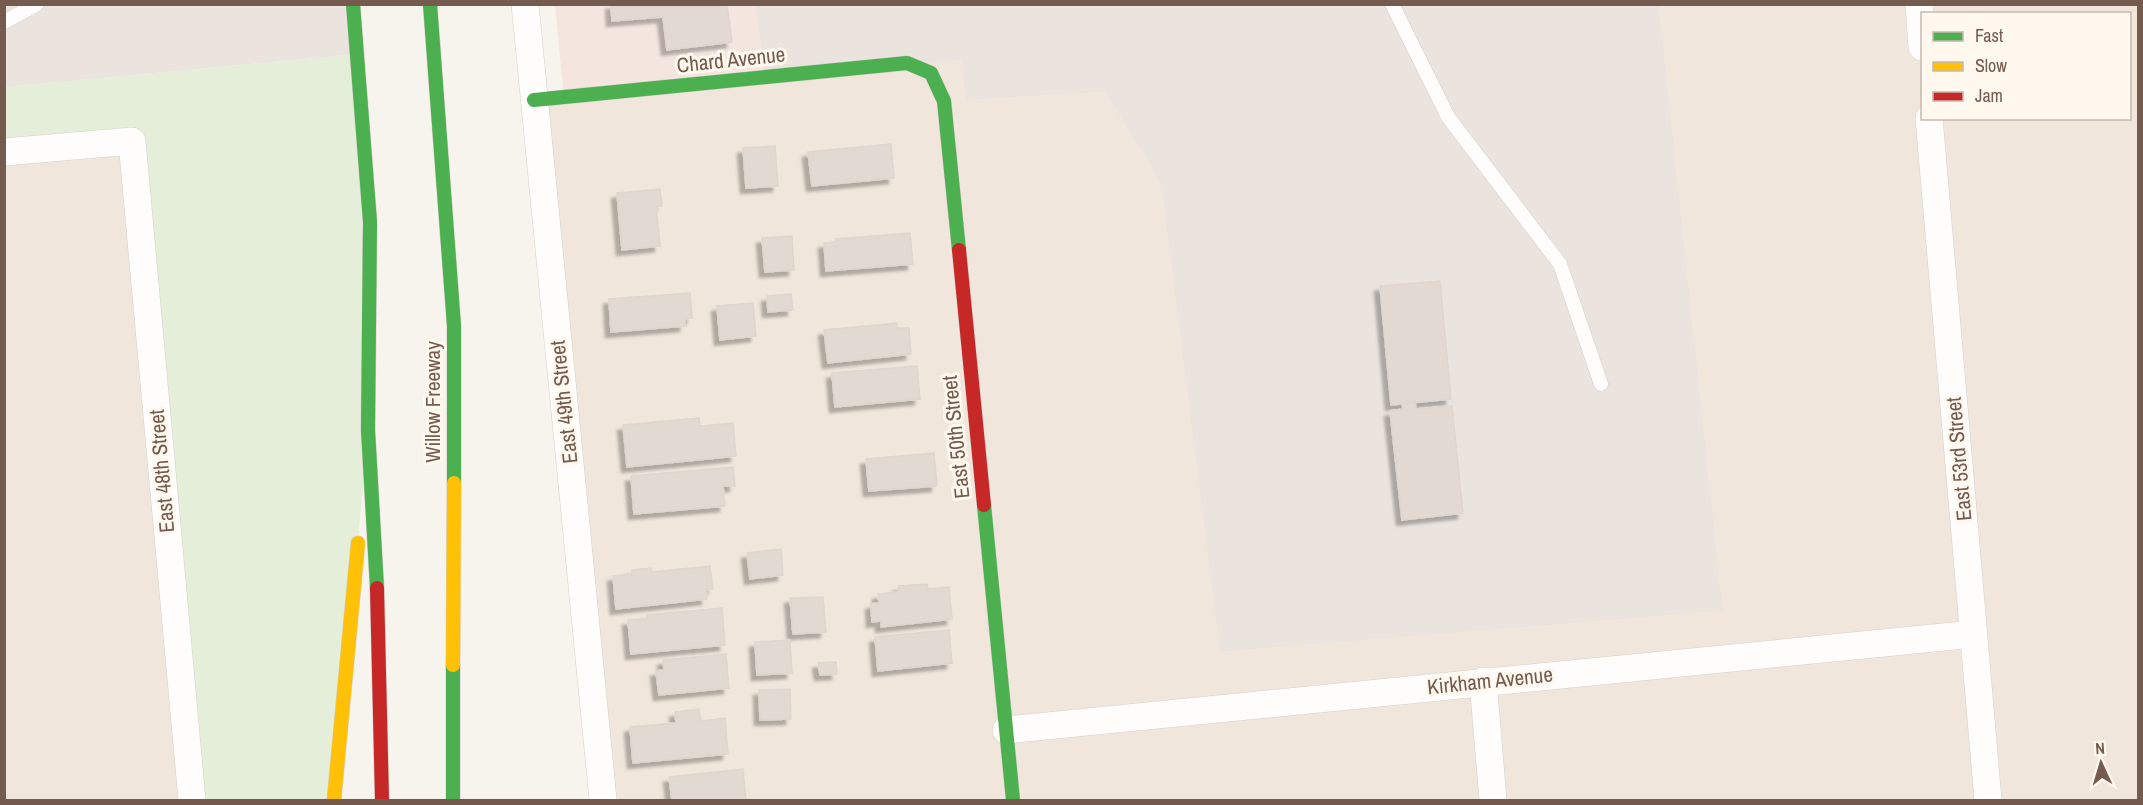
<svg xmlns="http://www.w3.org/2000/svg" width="2143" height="805" font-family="'Archivo Narrow',sans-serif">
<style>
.residential{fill:#f0e6db;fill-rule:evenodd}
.commercial{fill:#f4e6df}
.industrial{fill:#eae3de}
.green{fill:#e5eed9}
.building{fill:#e1d9d2;stroke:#e0d6cf;stroke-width:1.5;filter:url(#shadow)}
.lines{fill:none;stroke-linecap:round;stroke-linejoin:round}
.lane-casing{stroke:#d6d0cb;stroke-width:15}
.street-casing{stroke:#d6d0cb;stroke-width:28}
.fast-casing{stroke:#d7d0ca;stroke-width:15}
.slow-casing{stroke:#d7d0ca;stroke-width:15}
.jam-casing{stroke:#d7d0ca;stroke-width:15}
.lane{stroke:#fefdfc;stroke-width:14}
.street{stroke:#fefdfc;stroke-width:27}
.fast{stroke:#4caf50;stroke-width:14}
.slow{stroke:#ffc107;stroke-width:14}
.jam{stroke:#c62828;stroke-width:14}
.labels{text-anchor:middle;stroke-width:6;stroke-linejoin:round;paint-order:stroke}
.street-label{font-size:21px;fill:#755b4e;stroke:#fef8ef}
</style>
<defs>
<filter id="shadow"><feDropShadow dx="-5.5" dy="5.5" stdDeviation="1.5" flood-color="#0004"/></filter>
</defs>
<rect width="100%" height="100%" fill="#f7f3ed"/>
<!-- residential -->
<path class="residential" d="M1659 5H2138V800H603L534 100 961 59 966 100 1105 92 1161 183 1220 652 1723 611ZM1922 14H2130V118H1922Z
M132 141 192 800H5V152Z"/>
<!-- commercial -->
<path class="commercial" d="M555 5H755L766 77 564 98Z"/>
<!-- industrial -->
<path class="industrial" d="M5 5H353L357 54 5 87Z
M755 5H1659L1723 611 1220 652 1161 183 1105 92 966 100 961 60 766 77Z"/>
<!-- green -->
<path class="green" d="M357 54 368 430 334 800H192L132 141 5 152V87Z"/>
<!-- building -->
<path class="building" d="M611 4H727L732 42 667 50 663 17 612 21Z
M891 144 894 178 812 186 808 152Z
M775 146 778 186 746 188 743 148Z
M660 189 662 206 656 207 660 246 622 250 617 193Z
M910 233 913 264 826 271 824 243 836 242V239Z
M792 236 794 270 765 272 762 238Z
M1440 281 1451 399 1391 405 1380 286Z
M690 293 692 318 685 319V326L611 332 609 299Z
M791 294 793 310 768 312 767 296Z
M753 303 756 336 720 340 717 306Z
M897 323V328H909L911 354 828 363 824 330Z
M917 366 920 399 835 407 832 373Z
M1415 402 1416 409 1452 406 1463 513 1402 520 1390 411 1403 409 1402 403Z
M699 418 700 426 733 423 736 456 627 467 623 425Z
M934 453 937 486 869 491 866 459Z
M733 467 735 486H723L725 506 634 514 631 476Z
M781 549 783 575 750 579 747 553Z
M710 566 713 589 706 590 707 599 616 609 613 576 632 574V570L651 568 652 572Z
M927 584 928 589 949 587 952 619 881 627V621L872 622 871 604 879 603 878 594 899 592 898 586Z
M823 597 826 632 793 634 790 598Z
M722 608 725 645 631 654 628 620 647 619V615Z
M949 630 952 663 878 671 875 637Z
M790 640 792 673 757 675 755 642Z
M726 654 729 688 659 695 656 671 664 670 663 660Z
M836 662 837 674 820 675 818 663Z
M790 689 791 719 760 720 759 690Z
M699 709 701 721 725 718 728 754 633 763 630 727 676 723 675 712Z
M743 769 746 800H672L669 777Z"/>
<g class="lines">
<!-- lane casing -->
<g class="lane-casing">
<path id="lane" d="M1392 4 1448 117 1560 264 1601 384
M4 22 37 4"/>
</g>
<!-- street casing -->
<g class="street-casing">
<path id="street" d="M525 4 603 800
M1919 4 1922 47
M1929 118 1988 800
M4 152 132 141 192 800
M1483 681 1493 800
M1006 730 1974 634"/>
</g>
<!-- fast casing -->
<g class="fast-casing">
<path id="fast" d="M353 4 370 222 368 430 377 588
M430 4 454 326V483
M534 100 907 63 931 73 944 101 959 250
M984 505 1013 800
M453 800V665"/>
</g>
<!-- slow casing -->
<g class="slow-casing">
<path id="slow" d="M453 665 454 483
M334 800 358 543"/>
</g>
<!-- jam casing -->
<g class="jam-casing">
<path id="jam" d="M959 250 984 505
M377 588 382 800"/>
</g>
<!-- lane -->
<use href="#lane" class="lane"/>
<!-- street -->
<use href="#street" class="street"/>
<!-- fast -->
<use href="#fast" class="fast"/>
<!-- slow -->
<use href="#slow" class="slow"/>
<!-- jam -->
<use href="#jam" class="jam"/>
</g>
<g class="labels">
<!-- street labels -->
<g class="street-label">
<text transform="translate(731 60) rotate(-6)" y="7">Chard Avenue</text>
<text transform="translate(433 402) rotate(-90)" y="7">Willow Freeway</text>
<text transform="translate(564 402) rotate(-96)" y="7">East 49th Street</text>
<text transform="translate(956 437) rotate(-96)" y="7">East 50th Street</text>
<text transform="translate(1959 459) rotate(-95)" y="7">East 53rd Street</text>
<text transform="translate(162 471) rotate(-95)" y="7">East 48th Street</text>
<text transform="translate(1490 681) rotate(-6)" y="7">Kirkham Avenue</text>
</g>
</g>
<!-- border -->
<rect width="2143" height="805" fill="none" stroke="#755b4e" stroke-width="12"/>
<!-- legend -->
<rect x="1921" y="12" width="210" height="108" fill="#fef8ef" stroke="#c7b9af" stroke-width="1.5"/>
<rect x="1933" y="32" width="30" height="9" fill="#4caf50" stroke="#c7b9af" stroke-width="1.5"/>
<text x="1975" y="42" font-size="18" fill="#755b4e">Fast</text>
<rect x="1933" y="62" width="30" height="9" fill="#ffc107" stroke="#c7b9af" stroke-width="1.5"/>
<text x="1975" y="72" font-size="18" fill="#755b4e">Slow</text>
<rect x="1933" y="92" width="30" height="9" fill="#c62828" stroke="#c7b9af" stroke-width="1.5"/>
<text x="1975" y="102" font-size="18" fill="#755b4e">Jam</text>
<!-- north arrow -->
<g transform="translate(2101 763) rotate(356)" stroke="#fef8ef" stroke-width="4.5" paint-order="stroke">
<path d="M0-4.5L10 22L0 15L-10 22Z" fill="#755b4e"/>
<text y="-9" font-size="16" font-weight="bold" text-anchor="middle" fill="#755b4e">N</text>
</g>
</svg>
